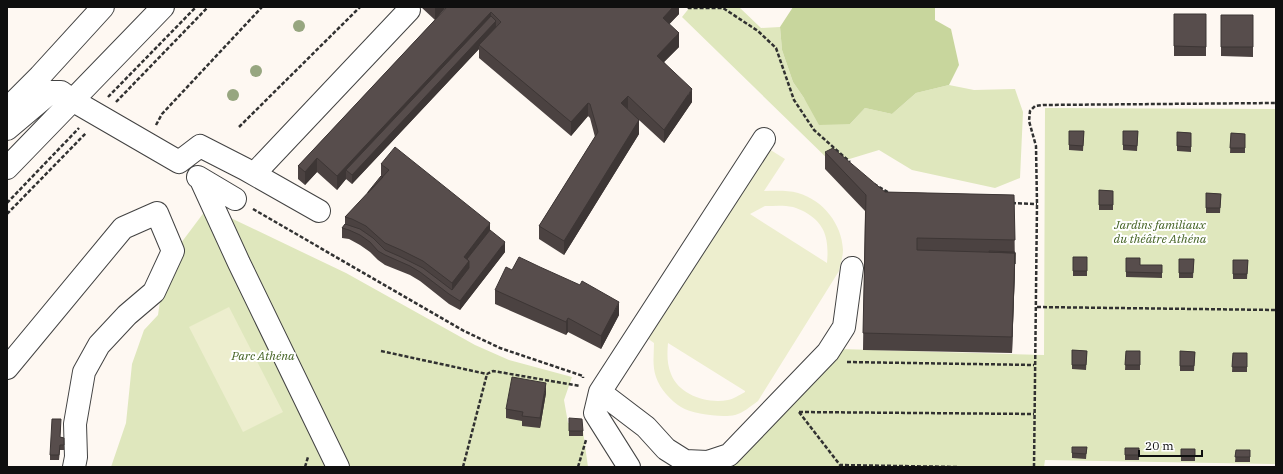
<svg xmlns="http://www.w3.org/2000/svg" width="1283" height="474" font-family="'IBM Plex Serif',serif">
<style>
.green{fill:#dfe7bd}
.forest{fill:#c8d69d}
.pitch{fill:#edeece;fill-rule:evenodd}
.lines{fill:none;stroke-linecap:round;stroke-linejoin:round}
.minor-casing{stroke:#424242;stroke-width:24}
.path{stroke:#313131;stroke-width:2.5;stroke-dasharray:4 2;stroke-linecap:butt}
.minor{stroke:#fff;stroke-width:22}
.tree{fill:#97a680}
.wall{fill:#4b4241}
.shaded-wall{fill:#3d3635}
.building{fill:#574d4c;stroke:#3d3635}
.labels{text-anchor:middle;stroke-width:4;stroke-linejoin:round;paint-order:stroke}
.park-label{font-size:12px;font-style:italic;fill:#436223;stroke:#fff}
</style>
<rect width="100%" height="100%" fill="#fef8f2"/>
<!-- green -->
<path class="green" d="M690 7H739L761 28 780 27 782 50 793 82 804 98 850 124 865 108 892 114 916 93 949 85 974 90 1015 89 1023 112 1020 178 995 188 912 170 879 150 833 164 682 17Z
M1045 108 1276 109V464L1045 460 1044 467H724L840 349 1044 355Z
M217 195 216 211 346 273 475 345 509 360 572 377 564 400 568 423 582 424 588 467H111L126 423 132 364 144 330 158 315 161 294 181 243Z"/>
<!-- forest -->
<path class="forest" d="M793 7H935V20L951 29 959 65 949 85 916 93 892 114 865 108 850 124 819 125 804 98 793 82 782 50 780 27Z"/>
<!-- pitch -->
<path class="pitch" d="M769 149 785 159 764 191C775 191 787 190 798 193 823 200 842 224 843 250 843 257 840 265 839 271L758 401C751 406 743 413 735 415 722 418 692 414 681 407 671 401 660 389 656 377 652 366 654 354 654 343L647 338ZM765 206C774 206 784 205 793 207 797 208 801 210 805 212 826 224 829 240 827 263L750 214ZM668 343 745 391V392C739 395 734 399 728 400 707 404 679 395 671 374 667 364 667 354 668 343Z
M229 307 283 412 243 432 189 327Z"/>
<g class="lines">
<!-- minor casing -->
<g class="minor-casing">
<path id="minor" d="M7 109 40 76 103 7
M7 129 51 92H61L72 100 179 162 200 146 245 169 319 211
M7 168 163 7
M254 174 409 10
M198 177 235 199
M201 180 239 263 338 467
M7 368 123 228 157 213 173 251 154 292 127 315 99 345 84 372 75 424 76 457 74 467
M600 392 646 427 666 449 685 461 708 462 729 455 828 352 844 327 852 268
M629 467 595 413 600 392 764 139"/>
</g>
<!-- path -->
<path class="path" d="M688 7 689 8H723L758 31 776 48 794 100 814 130 850 162
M108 97 196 7
M116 102 208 7
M156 125 162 114 262 7
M239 127 360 7
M874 184 891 194
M7 203 79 128
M1012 203 1037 204
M253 209 464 331 500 348 583 376V378
M7 214 86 133
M1037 307 1276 310
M381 351 487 374 493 371 580 386
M847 362 1034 365
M799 412 1034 414
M799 412 840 465 957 467
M305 467 308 457
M463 467 487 374
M578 467 586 440
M1034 467 1037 204 1036 146 1029 121 1030 111 1035 106 1043 105 1276 103"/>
<!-- minor -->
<use href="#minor" class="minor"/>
</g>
<!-- trees -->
<g class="tree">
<circle cx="299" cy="26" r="6"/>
<circle cx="256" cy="71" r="6"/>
<circle cx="233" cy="95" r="6"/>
</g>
<!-- wall -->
<path class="wall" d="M421 7H446L435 20Z
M447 7H679V14L669 24 679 47 664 62 692 102 664 143 639 120V134L564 255 539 239V226L595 137 590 118 588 116 571 136 479 58V49L352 184 346 179 337 190 317 172 305 185 298 179V166Z
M1174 14H1206V56H1174Z
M1221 15H1253V57L1221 56Z
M1069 131H1084L1083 151 1069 150Z
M1123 131H1138L1137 151 1123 150Z
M1177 132 1191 133V152L1177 151Z
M1231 133 1245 134V153H1230Z
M825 152 885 192 1014 195 1015 269 1012 353 863 350 865 211 825 169Z
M381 164 490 230 505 252 460 310 449 304 420 281 410 275 385 265 378 260 370 252 360 245 349 239 342 238V228L345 224V217L368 193 381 176Z
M1099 190 1113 191V210H1099Z
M1206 193 1221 194 1220 213H1206Z
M1073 257H1087V276H1073Z
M1126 258 1140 265H1162V278L1126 277Z
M1179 259H1194L1193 278H1179Z
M1233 260H1248L1247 279H1233Z
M495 290 619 315 601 349 568 332 566 335 495 304Z
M1072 350 1087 351 1086 370 1072 369Z
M1126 351H1140V370H1125Z
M1180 351 1195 352 1194 371H1180Z
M1233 353H1247V372H1232Z
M546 393 540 428 522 426V421L506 418V409Z
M569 418 583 431V436H569Z
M61 424 60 437 64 438V450H60L59 460H50V455Z
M1072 447H1087L1086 459 1072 458Z
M1125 448H1139V460H1125Z
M1181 449H1195V461H1181Z
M1236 450H1250V462H1235Z"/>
<!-- shaded-wall -->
<path class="shaded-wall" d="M435 7H446L435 20Z
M673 7H679V14L663 31V18Z
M491 12V25L346 170V179L337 190V176Z
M496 21V30L479 45V49L352 184V175Z
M679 33V47L657 69V56Z
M692 89V102L664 143V130Z
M628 96V109L621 103Z
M588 103V116L571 136V122Z
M639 120V134L564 255V241Z
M317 158V172L305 185V172Z
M490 223V240L469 277 452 296V283L464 257Z
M505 242V252L460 310V301Z
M1015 252V269L1012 353V337Z
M619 302V315L601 349V336Z
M568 318V332L566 335V322Z
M546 383V393L540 428V418Z"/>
<!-- building -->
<path class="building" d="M447 7H673L663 18 679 33 657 56 692 89 664 130 628 96 621 103 639 120 564 241 539 226 598 132 590 104 588 103 571 122 479 45 501 22 491 12 337 176 317 158 305 172 298 166Z
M1174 14H1206V47L1174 46Z
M1221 15H1253V47H1221Z
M491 16 496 21 352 175 346 170Z
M1069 131H1084L1083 146 1069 145Z
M1123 131H1138L1137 146 1123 145Z
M1177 132 1191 133V147L1177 146Z
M1231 133 1245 134V148H1230Z
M395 147 490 223 464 257 469 261 452 283 423 261 401 250 385 243 366 226 352 219 345 217 389 170 381 164Z
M833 148 885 192 1014 195 1015 240 917 238V250L1015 253 1012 337 863 333 866 195 825 152Z
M381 176 383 177 368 193V192Z
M1099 190 1113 191V205H1099Z
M1206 193 1221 194 1220 208H1206Z
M345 224 360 229 373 238 385 250 401 257 423 268 452 290 469 268V261L467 259 490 230 505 242 460 301 449 294 420 272 410 266 385 255 378 251 370 242 360 235 349 230 342 228Z
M989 251 1015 252V264V253L989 252Z
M519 257 540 267 580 285 582 281 619 302 601 336 568 318 566 322 495 290 506 267 512 270Z
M1073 257H1087V271H1073Z
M1126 258H1140V265H1162V273L1126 272Z
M1179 259H1194L1193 273H1179Z
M1233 260H1248L1247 274H1233Z
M1072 350 1087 351 1086 365H1072Z
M1126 351H1140V365H1125Z
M1180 351 1195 352 1194 366H1180Z
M1233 353H1247V367H1232Z
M512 377 546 383 540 418 522 416 523 412 506 409Z
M569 418 582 419 583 431H569Z
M52 419H61L60 437 64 438V445H60L59 455H50Z
M1072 447H1087L1086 454 1072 453Z
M1125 448H1139V455H1125Z
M1181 449H1195V456H1181Z
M1236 450H1250V457H1235Z"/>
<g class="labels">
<!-- park labels -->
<g class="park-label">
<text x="1160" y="229">Jardins familiaux<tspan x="1160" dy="14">du théâtre Athéna</tspan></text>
<text x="263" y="360">Parc Athéna</text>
</g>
</g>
<!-- border -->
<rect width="1283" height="474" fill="none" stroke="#0f0f0f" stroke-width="16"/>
<!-- scale -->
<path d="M1139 450v6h63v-6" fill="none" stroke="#0f0f0f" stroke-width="2"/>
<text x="1145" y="450" font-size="12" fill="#0f0f0f" stroke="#ffffff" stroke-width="3" paint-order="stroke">20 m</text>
</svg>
